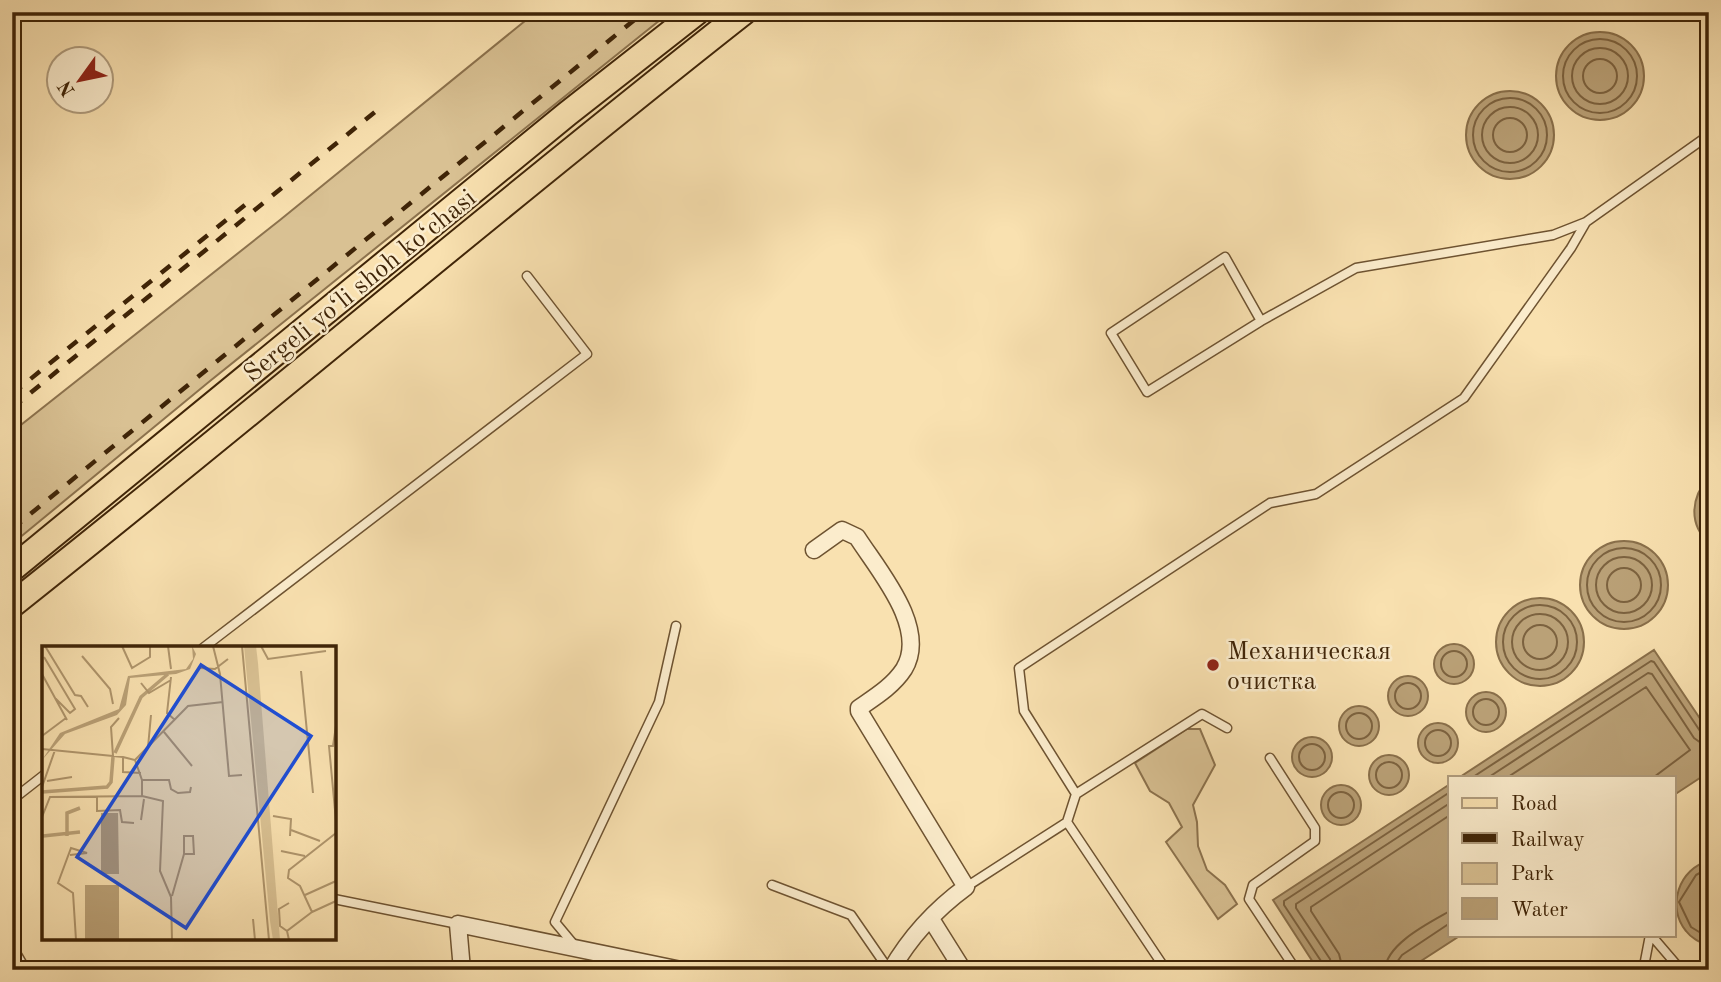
<svg xmlns="http://www.w3.org/2000/svg" width="1721" height="982" font-family="'Old Standard TT',serif">
<style>
.green{fill:#d9c193;stroke:#8c724d;stroke-width:2}
.water{fill:#baa177;stroke:#896f4a;stroke-width:2}
.lines{fill:none;stroke-linecap:round;stroke-linejoin:round}
.shore{stroke:#7c623f;stroke-width:2}
.service-casing{stroke:#6e5331;stroke-width:11}
.minor-casing{stroke:#6e5331;stroke-width:19}
.primary-casing{stroke:#3f2407;stroke-width:28}
.service{stroke:#fbeccc;stroke-width:8}
.minor{stroke:#fbeccc;stroke-width:16}
.primary{stroke:#f9e1b0;stroke-width:24}
.rail{stroke:#3f2407;stroke-width:4.5;stroke-dasharray:12 12;stroke-linecap:butt}
.poi-dot{fill:#8f2418;stroke:#fbeccc;stroke-width:2.5}
.labels{text-anchor:middle;stroke-width:5;stroke-linejoin:round;paint-order:stroke}
.street-label{font-size:26px;fill:#3f2407;stroke:#fbeccc}
.poi-label{font-size:26px;fill:#3f2407;stroke:#fbeccc;text-anchor:start}
.inset-river{fill:none;stroke:#baa177;stroke-width:3.5}
.inset-road{fill:none;stroke:#af956c;stroke-width:2}
.view{fill:#1d4ed8;fill-opacity:0.15;stroke:#1d4ed8;stroke-width:3.5}
.inset-edge{fill:none;stroke:#3f2407;stroke-width:3.5}
</style>
<rect width="100%" height="100%" fill="#f9e1b0"/>
<filter id="stains"><feTurbulence type="fractalNoise" baseFrequency=".00286" numOctaves="4"/><feColorMatrix values="0 0 0 0 .2 0 0 0 0 .09 0 0 0 0 .02 0 0 0 .5 -.17"/></filter>
<radialGradient id="worn" r=".72"><stop offset=".6" stop-color="#630" stop-opacity="0"/><stop offset="1" stop-color="#630" stop-opacity=".3"/></radialGradient>
<!-- green -->
<path class="green" d="M536 12H670L210 381 12 544V432L280 220Z
M1187 729H1200L1215 765 1193 805 1197 822 1198 846 1207 870 1225 885 1237 904 1218 919 1166 842 1182 827 1169 803 1150 791 1135 763Z"/>
<!-- water -->
<path class="water" d="M1556 76a44 44 0 1 1 88 0a44 44 0 1 1-88 0Z
M1466 135a44 44 0 1 1 88 0a44 44 0 1 1-88 0Z
M1709 477V543C1688 524 1691 497 1709 477Z
M1580 585a44 44 0 1 1 88 0a44 44 0 1 1-88 0Z
M1496 642a44 44 0 1 1 88 0a44 44 0 1 1-88 0Z
M1434 664a20 20 0 1 1 40 0a20 20 0 1 1-40 0Z
M1654 650 1709 732V772L1674 795V777H1460Z
M1388 696a20 20 0 1 1 40 0a20 20 0 1 1-40 0Z
M1466 712a20 20 0 1 1 40 0a20 20 0 1 1-40 0Z
M1339 726a20 20 0 1 1 40 0a20 20 0 1 1-40 0Z
M1418 743a20 20 0 1 1 40 0a20 20 0 1 1-40 0Z
M1292 757a20 20 0 1 1 40 0a20 20 0 1 1-40 0Z
M1369 775a20 20 0 1 1 40 0a20 20 0 1 1-40 0Z
M1450 784V935H1461L1407 970H1318L1273 900Z
M1321 805a20 20 0 1 1 40 0a20 20 0 1 1-40 0Z
M1709 861V946C1700 942 1692 939 1686 931 1666 907 1679 868 1709 861Z
M1585 961 1599 962 1614 970H1568Z"/>
<g class="lines">
<!-- shore -->
<path class="shore" d="M1563 76a37 37 0 1 1 74 0a37 37 0 1 1-74 0Z
M1572 76a28 28 0 1 1 56 0a28 28 0 1 1-56 0Z
M1583 76a17 17 0 1 1 34 0a17 17 0 1 1-34 0Z
M1473 135a37 37 0 1 1 74 0a37 37 0 1 1-74 0Z
M1482 135a28 28 0 1 1 56 0a28 28 0 1 1-56 0Z
M1493 135a17 17 0 1 1 34 0a17 17 0 1 1-34 0Z
M1587 585a37 37 0 1 1 74 0a37 37 0 1 1-74 0Z
M1596 585a28 28 0 1 1 56 0a28 28 0 1 1-56 0Z
M1607 585a17 17 0 1 1 34 0a17 17 0 1 1-34 0Z
M1503 642a37 37 0 1 1 74 0a37 37 0 1 1-74 0Z
M1512 642a28 28 0 1 1 56 0a28 28 0 1 1-56 0Z
M1523 642a17 17 0 1 1 34 0a17 17 0 1 1-34 0Z
M1441 664a13 13 0 1 1 26 0a13 13 0 1 1-26 0Z
M1395 696a13 13 0 1 1 26 0a13 13 0 1 1-26 0Z
M1473 712a13 13 0 1 1 26 0a13 13 0 1 1-26 0Z
M1346 726a13 13 0 1 1 26 0a13 13 0 1 1-26 0Z
M1425 743a13 13 0 1 1 26 0a13 13 0 1 1-26 0Z
M1299 757a13 13 0 1 1 26 0a13 13 0 1 1-26 0Z
M1376 775a13 13 0 1 1 26 0a13 13 0 1 1-26 0Z
M1473 777 1651 661 1654 662 1700 731 1709 735
M1489 777 1648 673 1652 674 1694 738 1701 743 1709 744
M1508 777 1646 687 1690 750 1654 777
M1328 805a13 13 0 1 1 26 0a13 13 0 1 1-26 0Z
M1709 868 1696 875 1679 902 1691 927 1709 938
M1324 970 1323 964 1284 905V901L1450 792
M1332 970 1330 959 1296 908V904L1450 803
M1343 970 1339 954 1311 911V907L1450 815
M1385 970C1386 944 1429 923 1450 911
M1396 970 1397 962 1402 955 1450 923"/>
<!-- service casing -->
<g class="service-casing">
<path id="service" d="M12 22 24 12
M1261 321 1147 392 1111 333 1225 257 1261 321 1356 268 1553 235 1586 222
M203 648 587 354 527 276
M1270 758 1315 828V841L1253 885 1249 899 1296 970
M1076 794 1202 714 1227 728
M12 800 44 775
M1067 822 1076 794 1024 711 1019 668 1270 503 1316 494 1464 398 1571 248 1586 222 1709 135
M772 885 851 915 889 970
M966 887 1067 822 1166 970
M334 899 458 924
M1651 935 1681 970
M12 946 26 970
M575 946 555 922 659 702 676 626
M1646 970 1645 961 1650 935"/>
</g>
<!-- minor casing -->
<g class="minor-casing">
<path id="minor" d="M814 550 842 530 857 537C878 570 929 628 904 669 893 686 875 697 859 708V711L966 887C936 909 910 937 891 970
M931 919 963 970
M462 970 458 924 681 970"/>
</g>
<!-- primary casing -->
<g class="primary-casing">
<path id="primary" d="M12 569 567 114 697 12
M12 605C258 410 497 206 744 12"/>
</g>
<!-- service -->
<use href="#service" class="service"/>
<!-- minor -->
<use href="#minor" class="minor"/>
<!-- primary -->
<use href="#primary" class="primary"/>
<!-- rail -->
<path class="rail" d="M12 394 246 204
M12 408 381 107
M12 529 644 12"/>
</g>
<!-- markers -->
<circle class="poi-dot" cx="1213" cy="665" r="7"/>
<g class="labels">
<!-- street labels -->
<g class="street-label">
<text transform="translate(359 285) rotate(-39)" y="9">Sergeli yo‘li shoh ko‘chasi</text>
</g>
<!-- poi labels -->
<g class="poi-label">
<text x="1227" y="659">Механическая<tspan x="1227" dy="30">очистка</tspan></text>
</g>
</g>
<!-- overview -->
<g transform="translate(42 646)">
<rect width="294" height="294" fill="#f9e1b0"/>
<path d="M202 0H214L216 17 238 294H231L228 275Z" fill="#d9c193"/>
<path d="M150 0 154 8 148 23 134 28 88 32 84 59 75 69 23 88 0 114 18 87 77 63 86 30 144 23 151 13ZM59 167H76L77 228H59ZM43 239H77V294H43Z" fill="#baa177"/>
<path class="inset-river" d="M73 107 99 51 126 28M0 146 65 141 69 136 71 111M1 190 38 186M25 190V167L38 162"/>
<path class="inset-road" d="M3 0 33 49 39 50 46 61M80 0 90 22 108 11V0M126 0 129 23M171 0 178 28 187 130 200 129M200 0 227 294M219 0 226 13 284 5M40 10 68 43 71 58M2 11 33 63 28 67 14 53M158 22 173 23 186 13M259 25 271 147M0 28 25 74M129 31 125 67 133 74M99 37 107 47 129 34M294 80 291 100H287L294 175M122 86 150 120M0 90 24 72M106 101 109 69M0 103 81 111 93 114 100 134H127L129 143 136 147 148 146 149 141M71 110 69 81 77 72M81 111V126L99 127M93 114 146 60 181 56M5 135 30 131M0 141 13 104M55 150V165L78 164 80 176 92 177M100 150 121 155 118 225 129 251 130 294M231 170 249 173 248 190M0 171 8 151 100 150V134M99 174 102 153M249 184 278 195M239 205 263 210M28 209 45 207 29 202 16 237 31 247 34 294M263 249 294 235M130 250 142 208H152L151 190H142V208M270 266 294 255M211 273 213 294M245 285 238 280 237 263 247 257M247 294 245 285 270 266 258 240 246 232 247 224 294 187"/>
<path class="view" d="M159 19 269 90 144 282 35 211Z"/>
<rect width="294" height="294" class="inset-edge"/>
</g>
<!-- margin -->
<rect width="1721" height="982" fill="none" stroke="#f9e1b0" stroke-width="42"/>
<rect x="14" y="14" width="1693" height="954" fill="none" stroke="#3f2407" stroke-width="3.5"/>
<rect x="21" y="21" width="1679" height="940" fill="none" stroke="#3f2407" stroke-width="2"/>
<!-- legend -->
<rect x="1448" y="776" width="228" height="161" fill="#fbeccc" stroke="#b09c7d" stroke-width="2"/>
<rect x="1462" y="798" width="35" height="10" fill="#f9e1b0" stroke="#b09c7d" stroke-width="2"/>
<text x="1511" y="810" font-size="21" fill="#3f2407">Road</text>
<rect x="1462" y="833" width="35" height="10" fill="#3f2407" stroke="#b09c7d" stroke-width="2"/>
<text x="1511" y="846" font-size="21" fill="#3f2407">Railway</text>
<rect x="1462" y="863" width="35" height="21" fill="#d9c193" stroke="#b09c7d" stroke-width="2"/>
<text x="1511" y="880" font-size="21" fill="#3f2407">Park</text>
<rect x="1462" y="898" width="35" height="21" fill="#baa177" stroke="#b09c7d" stroke-width="2"/>
<text x="1511" y="916" font-size="21" fill="#3f2407">Water</text>
<!-- north arrow -->
<g transform="translate(80 80) rotate(237)"><circle r="33" fill="#fbeccc" stroke="#b09c7d" stroke-width="2"/>
<path d="M0-5L12 26L0 18L-12 26Z" fill="#8f2418"/>
<text y="-10" font-size="19" font-weight="bold" text-anchor="middle" fill="#3f2407">N</text>
</g>
<rect width="100%" height="100%" filter="url(#stains)"/>
<rect width="100%" height="100%" fill="url(#worn)"/>
</svg>
